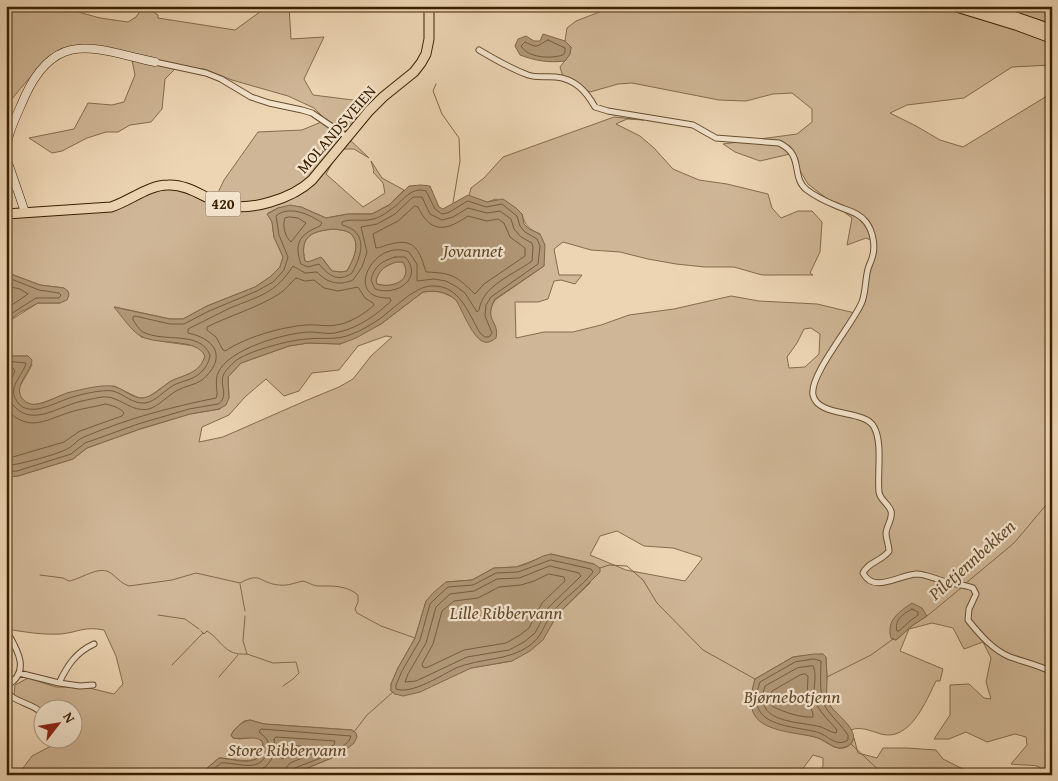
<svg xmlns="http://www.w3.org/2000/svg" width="1058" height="781" font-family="'Gentium Book Plus',serif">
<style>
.green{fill:#cfb696;stroke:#846b4c;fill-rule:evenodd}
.water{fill:#b09777;stroke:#816748;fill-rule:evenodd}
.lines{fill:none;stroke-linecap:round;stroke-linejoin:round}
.shore{stroke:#755c3c;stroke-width:1}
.stream{stroke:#816748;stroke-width:1}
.street-casing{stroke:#674d2e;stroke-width:7}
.secondary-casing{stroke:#3a2001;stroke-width:9}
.primary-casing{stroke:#3a2001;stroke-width:11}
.highway-casing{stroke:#3a2001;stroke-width:12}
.street{stroke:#f3e4ce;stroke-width:5}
.secondary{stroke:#f3e4ce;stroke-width:8}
.primary{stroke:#edd5b4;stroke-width:9}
.highway{stroke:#edd5b4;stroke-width:10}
.labels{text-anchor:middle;stroke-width:4.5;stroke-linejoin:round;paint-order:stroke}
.shield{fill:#f3e4ce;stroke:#725b3e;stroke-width:1}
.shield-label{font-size:15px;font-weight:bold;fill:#3a2001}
.street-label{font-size:16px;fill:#3a2001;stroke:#f3e4ce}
.water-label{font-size:18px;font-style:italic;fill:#634a2a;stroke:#f3e4ce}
</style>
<rect width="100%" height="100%" fill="#edd5b4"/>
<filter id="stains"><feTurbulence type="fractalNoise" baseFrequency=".004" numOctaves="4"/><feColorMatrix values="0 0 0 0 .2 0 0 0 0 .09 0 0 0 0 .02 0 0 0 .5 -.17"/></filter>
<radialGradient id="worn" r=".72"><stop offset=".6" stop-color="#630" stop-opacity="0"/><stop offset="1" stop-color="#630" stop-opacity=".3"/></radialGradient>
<!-- green -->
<path class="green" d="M6 6H57L100 18 128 22 136 17 144 6 158 15V18L235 30 268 6H289L291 39 324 37 304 79 313 95 369 102 348 138 369 158 354 149H340L326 174 363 207 385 193 383 183 373 172 374 171 371 161 382 178 404 190 389 205 372 214H348L326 218 301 207 278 208 268 213 272 222 274 237 283 257 280 267 270 277 255 287 207 306 183 319H170L115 307 141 337 166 342 195 346 202 350 205 356 202 364 194 372 171 381 147 398H139L114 386 68 393 42 403 33 405 25 402 20 396 19 388 32 365 28 356H6V323L38 303H60L64 288 40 285 11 274 6 275V217L107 209 143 194 170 188 198 197 215 199 224 180 258 132 302 130 326 120 314 108 288 96 232 80 204 69H175L165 79 162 109 151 122 130 125 118 132H106L87 138 62 151 52 153 29 138 74 129 88 103 112 105 124 102 135 75 132 60C117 57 89 49 74 51 46 54 28 80 11 100L6 99Z
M615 6H1052V65L1012 67 964 98 907 105 890 113 916 126 940 140 963 147 1052 93V775C1044 775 1043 769 1037 766 1032 765 1018 765 1011 764L1027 745 1026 737 1015 734 987 742 966 732 949 739H934L950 715V685L969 684 984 698 991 699 986 682 991 658 983 642 964 649 953 628 932 623 909 629 900 651 943 669 940 681H936C926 701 910 742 881 734 871 731 860 726 851 730L831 707 825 694 827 677 826 657 823 654 793 657 755 679C748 706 748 718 777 727 789 731 802 734 815 737 824 739 833 750 843 748 849 747 852 743 854 738L858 753 877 758 883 748H907L936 750 943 759 967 771 969 775H819L823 766V758L813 755 798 775H291L341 754 354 732 352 730 264 724 250 720 244 721 234 730 231 735 233 738 240 739 257 737 262 741C270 770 233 758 219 758L199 775H18L32 756 53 745 55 739 72 738V708H42V716L39 712 14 695 15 685 28 678 56 687H85L114 694 123 684 116 656 104 630C84 626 79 632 61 634 42 635 25 632 6 629V477L18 476 73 459 87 448 140 429 190 414 220 409 229 398 228 377 241 363 289 346 308 343 340 344 381 324 423 292 432 291 442 292 452 297 495 326C489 316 489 310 495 300L544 266 540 234C529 229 525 226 522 214L496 199 487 202 469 196 471 188 484 178 503 157 614 117 644 120 627 119 616 124 640 136 654 148 673 169 699 180 727 184 768 194 772 208 781 218 798 211H812L822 222 820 252 810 273 813 275H762L734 267H705L676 264 648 259 620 252 591 250 563 242 554 249 559 275H582L575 284 561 280 554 281 548 299 538 302H515L516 338 544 332H573L601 325 629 315 674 309 731 296 759 301 817 304 855 313 864 295 873 241 866 238 847 245 852 218 808 184 790 154 760 161 735 152 723 144 797 134 812 122V109L792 93 773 94 746 101 719 100 632 83 618 84 590 92 564 80 560 67 570 54 571 47 565 41 567 28 576 21ZM811 328 820 334 819 354 805 367 789 368 787 357 797 343 804 329ZM386 336 392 337 371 356 353 379 339 387 305 401 223 437 199 442 202 427 229 415 245 397 266 379 284 396 299 391 312 373 339 370 358 346ZM617 531 644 546 673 548 701 557 702 559 685 581 626 570 590 555 600 536ZM551 554 594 564 590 583 557 615 551 626 512 661 471 668 446 679 395 694 391 691V684L398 668 415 638 426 601 446 582 472 580 494 568 516 567ZM927 616 913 625 896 640 892 639 890 633Z
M334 229C339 230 346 230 350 233 362 243 353 260 347 271L341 272 332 271 323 259 308 262 305 261C299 236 312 231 334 229Z
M396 262H403C414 280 393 289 377 284L376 280C380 269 385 266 396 262Z"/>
<!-- water -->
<path class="water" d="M543 34 565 41 571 47 570 54 565 61C549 63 536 61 520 55L515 46 518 39 526 36 534 41H540Z
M421 185 430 186 439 207 443 209 468 195 487 202 503 199 516 208 522 214 524 224 529 229 540 234 545 245 544 266 495 299C483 321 500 321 496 338 492 341 487 344 482 341 472 336 462 310 456 300 447 292 436 290 423 292L381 324 356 338 340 344 308 343 289 346 241 363 228 377 229 398 226 405 219 409 190 414 140 429 87 448 73 459 18 476 6 477V356H28L32 360C31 372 13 386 22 398 33 413 54 397 67 393 79 390 105 383 116 387 124 390 132 397 140 398 152 399 163 385 173 380 180 377 188 375 194 371 200 367 203 362 205 356 196 337 158 346 141 336 132 332 121 315 114 307L170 319H183L207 306 255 287 270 277 280 267 283 257 274 237 272 222 267 214 278 208 290 205 301 207 326 218 348 214H372L389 205 409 186ZM334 229C339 230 346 230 350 233 362 243 353 260 347 271L341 272 332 271 321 257 308 262 305 261C299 236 312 231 334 229ZM396 262H403C414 280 392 289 377 284L376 280C380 269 385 266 396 262Z
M11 274 40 285 64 288 68 291 69 295 67 300 60 303H38L19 313 6 323V275Z
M551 554 594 564 600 568V572L557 615 543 640 530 651 512 661 471 668 420 692 403 696 395 694 391 691V684L398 668 415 638 426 601 434 592 446 582 472 580 494 568 516 567 527 564 543 556Z
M912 603 922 608 927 616 913 625 896 640 891 638C886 620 899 612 912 603Z
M814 654H823L826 657C826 664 827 672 827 680 827 690 825 696 830 705 835 714 860 730 852 742 850 746 844 748 839 748 831 747 824 739 815 737 800 733 765 732 755 716 748 705 752 690 755 679L793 657Z
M250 720 264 724 352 730 356 733 357 737 354 743 341 754 291 775H199L219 758C231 758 255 768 261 753 263 748 264 745 262 741 254 735 243 740 233 738L231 735C235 728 241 722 250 720Z"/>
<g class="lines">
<!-- shore -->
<path class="shore" d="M548 40 565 48V52L563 55C550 59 528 58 521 46L525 42C539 49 536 46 548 40Z
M415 206 418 207C431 234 446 231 468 216L487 221 498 219 504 223 510 237 525 248V256L484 284 475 294C456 276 453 273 426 272 420 253 416 237 391 244 385 245 381 248 376 248L373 234 398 221Z
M290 217 298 218 306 223 291 242C285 237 282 225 285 218Z
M395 257H405C424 277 398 297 375 289L371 280C374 266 382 261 395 257Z
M296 278 305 281 314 280 324 288 338 291 358 287 365 298 373 303 374 305C366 313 348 324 336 325 326 327 316 324 306 325 281 327 246 337 225 351L223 350 216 337 207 330V327C231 315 257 308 279 294 286 290 290 283 296 278Z
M6 280 11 279 39 290 59 293 61 295 59 298H36L6 317
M6 286 20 289 28 294 6 309
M6 361 26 363C24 374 9 385 15 398 25 420 52 404 67 399 77 395 102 389 113 391 124 394 132 404 145 403 155 402 165 390 174 385 182 381 192 380 199 374 205 369 209 363 210 355 200 330 164 343 143 332 139 330 136 324 133 320V317L135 316 170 324H184L209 311 257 291 273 282 284 270 288 257 279 235 276 216C288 205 310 214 322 223L320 226C301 234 293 242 301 264L308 267 319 264C328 275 338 283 352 273 362 255 369 232 342 225V222C352 218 363 222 373 219 379 218 386 213 390 210 403 202 410 186 426 191L435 209 442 214C452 213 459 205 468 201L486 207 502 204 517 216 520 226 525 232 537 239 540 246 538 264 491 297 486 305 485 316 492 333 489 337H485L480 333C468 313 460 285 432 286 414 286 393 310 378 320 370 325 361 331 352 334 336 341 323 337 307 339 289 340 253 350 238 359 233 363 225 370 223 376 220 386 229 397 218 404L189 409 138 424 85 443 71 454 17 471 6 472
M6 367 13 368 15 371C10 382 3 394 13 405 29 424 50 412 69 405 79 401 91 399 102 397 119 395 131 413 149 409 159 406 168 395 178 390 185 386 195 385 202 380 227 359 217 339 188 333V329C202 322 216 315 230 308 259 296 275 294 293 266L305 273 317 272C327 283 339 286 353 280L362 267 367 252 361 227 377 224 395 214 413 197H422L430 214 442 220 453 217 468 208 487 213 500 211 511 219 514 229 521 237 532 243 533 247 532 261C513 275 483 285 479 310L477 312 465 293 457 287 446 281 434 279 417 281V264L409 252C374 237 341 300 390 298L391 301C378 314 358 328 339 332 330 335 319 332 309 332 285 333 228 349 218 373 215 379 217 389 217 395L216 398C171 407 126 419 84 437 78 439 74 445 69 448 57 455 20 464 6 466
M6 409C30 435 48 418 74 411 84 408 95 407 105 404 111 405 121 408 124 413L122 416 80 431 64 442 6 459
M551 560 591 569 593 572C582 587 564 597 553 612 543 625 543 636 529 646 508 661 480 658 456 668 442 675 411 695 396 689V685L402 671 420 640 430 604 438 596 448 587 473 585 496 573 518 572Z
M550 566 579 573 581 576 548 608 535 633 524 642 509 650 467 657 416 681 405 682 408 674 426 643 436 607 450 594 474 591 497 579 519 578Z
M549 574 564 577 565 581 542 603 529 628 520 635 506 643 464 650 426 668 423 667 422 664 433 644 442 611 454 601 478 598 499 587 521 585 534 581Z
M912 609 918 612V615L910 621 899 631H897C894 620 903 614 912 609Z
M814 659 821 661C821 676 818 699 828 711 834 719 842 726 848 735V740C836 748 828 735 817 732 787 725 744 726 760 682L795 662Z
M813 666C817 674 814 683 814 693 814 708 828 719 837 730L836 733C829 732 824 727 817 726 793 721 753 722 765 686L797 668Z
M805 674 808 676 807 697 813 714V717C801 718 783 712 772 706L770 697 772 691 800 675Z
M284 745 301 746 303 749 282 759 280 756Z
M207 775 221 763C239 762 262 775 268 749 270 740 265 737 259 732L261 729 351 736C348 751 308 762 295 768L292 771 291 775
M216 775 224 769C242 771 265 778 273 755 275 749 275 745 274 739L276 737 335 741 334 745 290 763 286 768 285 775"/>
<!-- stream -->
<path class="stream" d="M436 84 433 91 442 114 459 138 460 161 453 203
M600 568 609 565 627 566 643 580 657 603 703 650 755 679
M40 575 63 578 69 581C81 579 98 566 109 572 116 576 120 583 129 586L172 580 196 573 240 583C262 571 258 583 279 585 288 586 294 583 303 581 308 582 313 586 318 586 333 586 346 585 358 595V602L355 609 357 613 381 626 415 638
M966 583 1014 543 1052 498
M240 584 245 611
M158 615 185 619 199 629
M245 616 243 641 247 654 273 663 296 662 299 673 293 679 283 686
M927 616 961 588
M201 631 204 634 207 631C223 641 224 656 247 654
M172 665 203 633
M219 677 238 655
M827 677 871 655 893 639
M354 732 367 715 393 692
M851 744 884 775"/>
<!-- street casing -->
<g class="street-casing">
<path id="street" d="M479 50C494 59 512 69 528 75 537 78 546 76 556 77 575 79 586 91 595 107L608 111 693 125 716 138 779 143C805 155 790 177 807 190 815 196 827 202 837 206 848 211 858 212 866 222 873 231 876 247 872 258 871 262 869 265 868 269 865 280 866 291 862 302 853 324 809 375 813 395 818 418 865 409 874 427 883 443 877 474 879 492 880 500 888 503 891 511 893 518 887 525 886 533 886 539 889 545 889 551 882 561 868 562 863 573 874 594 899 575 916 574 927 574 937 580 947 582 956 585 964 584 973 588L976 594 969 609 968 620C980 635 993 650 1010 657 1024 662 1039 665 1052 672
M155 62 206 73 221 79 251 97 269 103 302 110 312 113 347 137
M6 630C17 649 32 672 6 686
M19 673 59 683C67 666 76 652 94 644
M59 683 80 686 93 685
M6 692C16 703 32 703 42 713"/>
</g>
<!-- secondary casing -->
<g class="secondary-casing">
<path id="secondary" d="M6 150C8 131 18 113 25 96 57 27 97 50 155 62
M6 157 25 212"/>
</g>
<!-- primary casing -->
<g class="primary-casing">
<path id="primary" d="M6 214 111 207C130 201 148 185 168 185 188 184 204 198 222 204 249 213 293 198 312 180L369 111 383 97 414 72 421 63 426 54 429 39V6"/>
</g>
<!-- highway casing -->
<g class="highway-casing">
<path id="highway" d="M955 6 1017 25 1052 38
M983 6 1052 30"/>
</g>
<!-- street -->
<use href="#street" class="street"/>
<!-- secondary -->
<use href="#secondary" class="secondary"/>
<!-- primary -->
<use href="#primary" class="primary"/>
<!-- highway -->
<use href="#highway" class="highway"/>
</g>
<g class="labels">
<!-- shield labels -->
<rect class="shield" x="205.5" y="191.5" width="35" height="25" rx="4"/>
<g class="shield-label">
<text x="223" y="209">420</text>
</g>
<!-- street labels -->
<g class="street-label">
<text transform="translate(336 129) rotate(-49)" y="6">MOLANDSVEIEN</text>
</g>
<!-- water labels -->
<g class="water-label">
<text x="473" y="257">Jovannet</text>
<text transform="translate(972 560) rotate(-42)" y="6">Piletjennbekken</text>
<text x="506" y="619">Lille Ribbervann</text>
<text x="792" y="703">Bjørnebotjenn</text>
<text x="287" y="756">Store Ribbervann</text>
</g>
</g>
<!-- margin -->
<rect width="1058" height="781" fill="none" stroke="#edd5b4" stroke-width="25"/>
<rect x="8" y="8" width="1043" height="766" fill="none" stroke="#3a2001" stroke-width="2.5"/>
<rect x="12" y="12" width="1033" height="756" fill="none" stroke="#3a2001"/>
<!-- north arrow -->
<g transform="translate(58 724) rotate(59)"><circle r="24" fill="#f3e4ce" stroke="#a9967c"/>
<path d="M0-4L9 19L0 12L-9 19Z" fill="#8f2418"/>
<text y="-8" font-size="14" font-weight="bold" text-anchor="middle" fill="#3a2001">N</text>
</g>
<rect width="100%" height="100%" filter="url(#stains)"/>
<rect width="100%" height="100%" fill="url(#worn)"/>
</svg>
